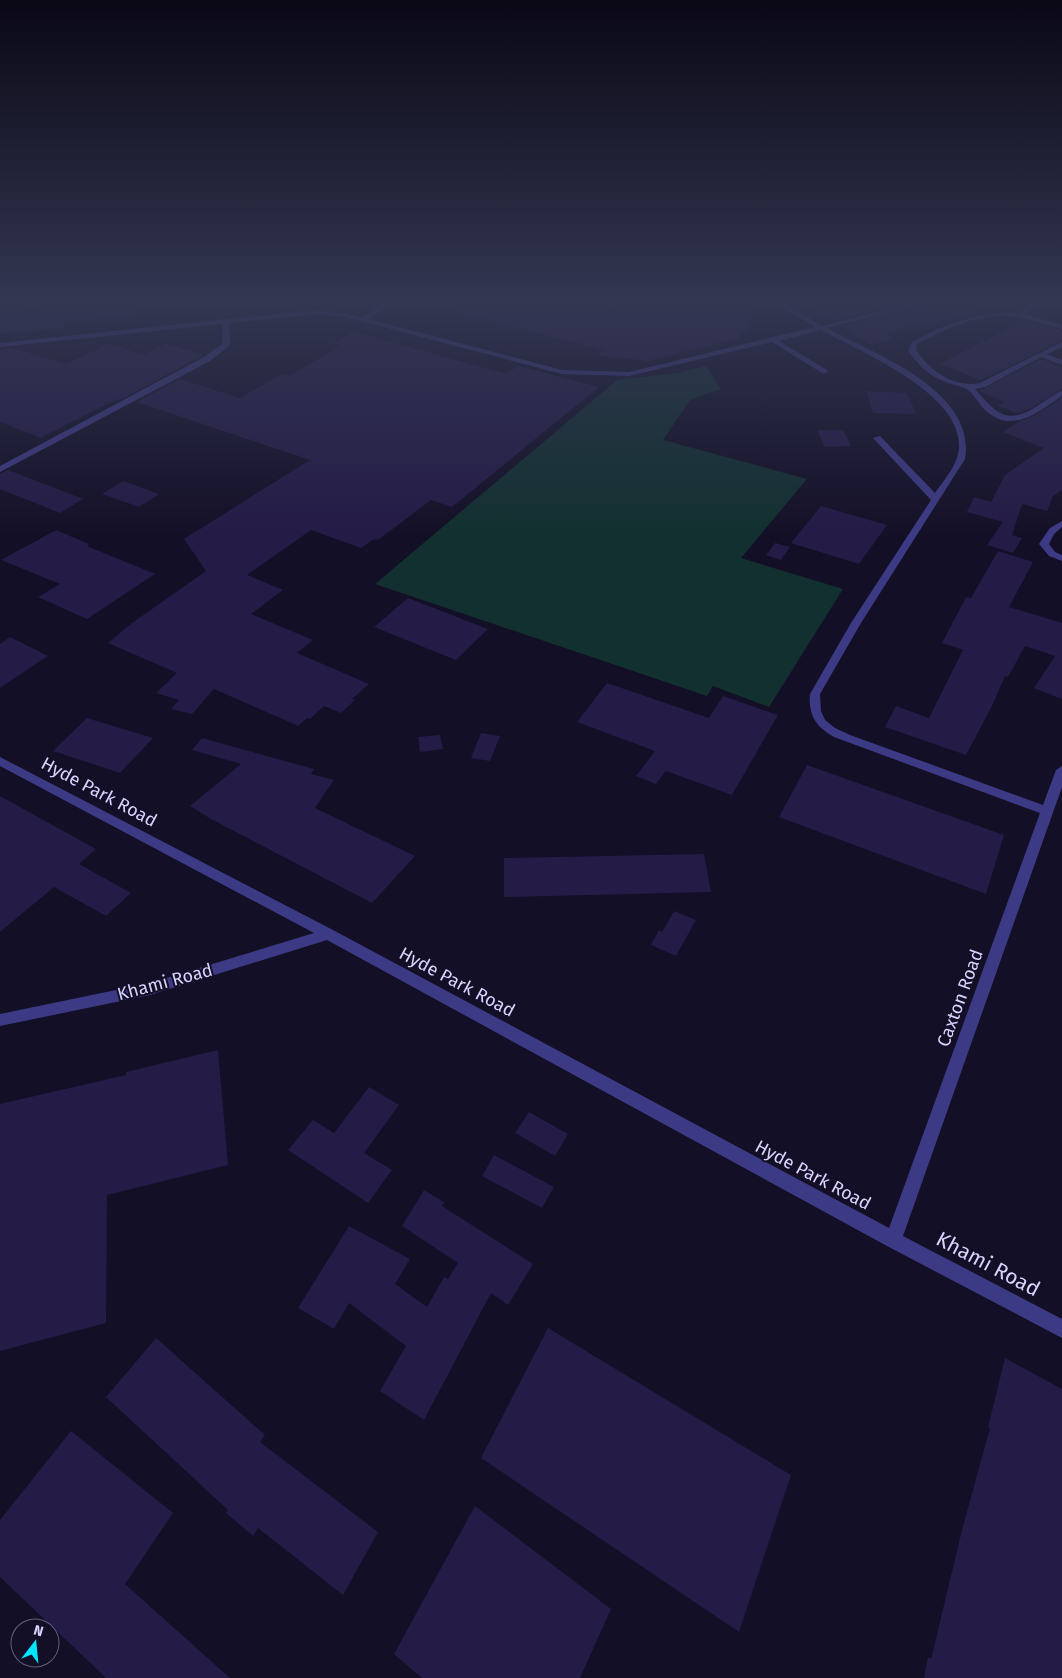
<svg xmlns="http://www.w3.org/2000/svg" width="1062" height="1678" font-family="'Fira Sans',sans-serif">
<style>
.green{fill:#12302f}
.building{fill:#241b47}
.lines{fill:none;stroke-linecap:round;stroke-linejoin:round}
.minor{fill:#3d3a85;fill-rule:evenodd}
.labels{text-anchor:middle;stroke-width:4;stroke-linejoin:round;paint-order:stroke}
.street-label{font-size:18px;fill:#d9d4ff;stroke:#130f26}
.near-street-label{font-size:21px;fill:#d9d4ff;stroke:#130f26}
</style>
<rect width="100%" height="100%" fill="#130f26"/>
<!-- green -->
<path class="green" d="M706 366 721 389 690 400 663 440 807 479 741 558 843 589 769 707 713 686 707 696 375 584 617 380 676 373Z"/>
<!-- building -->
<path class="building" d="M0 302H26L24 313 68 310 64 328 0 334Z
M72 302H134V316L69 323Z
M436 302H566L615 314 622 302H756L746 333 741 332 739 338 646 361 599 355 602 349 436 307Z
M797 302H909L833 321Z
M930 302H994L995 306 929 325 923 323 885 334 893 339 871 345 841 326Z
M1024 321 1062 331V340L981 380 940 364Z
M354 332 506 374 518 366 599 387 452 507 431 500 378 540 374 539 361 548 311 530 247 575 283 590 251 614 313 640 297 653 369 684 352 699 355 700 341 713 324 706 310 719 307 718 298 726 214 689 192 714 171 709 179 700 156 693 177 673 108 643 132 623 206 571 184 539 310 460 137 402 180 379 240 398 282 374 289 376 341 346 333 343Z
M109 344 144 355 166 344 203 355 124 398 113 401 41 438 0 422V349L11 348 66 364Z
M1041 359 1062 367V389L1027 410 1016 413 997 406 1004 402 979 391Z
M866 391 907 393 916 414 873 413Z
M1062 398V490L1053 496 1047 511 1022 504 1012 535 1022 538 1013 553 987 545 1003 522 967 512 974 497 991 502 1005 475 1044 448 1003 432 1020 421 1034 416Z
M817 430H843L851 446 825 447Z
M8 470 83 499 60 513 0 489V474Z
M123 481 159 494 139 507 102 494Z
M821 506 887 525 859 564 791 543Z
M56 530 89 544 87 546 155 574 87 619 38 597 60 584 1 560Z
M775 543 790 547 781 560 766 555Z
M998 551 1033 562 1009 607 1062 623V699L1034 688 1055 656 1025 646 1008 677 1005 676 991 708 966 755 885 727 896 706 929 718 963 650 942 643 966 597 971 598Z
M408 598 488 629 456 660 374 627Z
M10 637 48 656 0 688V644Z
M607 683 709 718 723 696 778 715 732 795 666 771 656 784 636 776 655 751 577 722Z
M87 718 153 738 120 773 53 751Z
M481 733 500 736 490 761 471 758Z
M440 735 443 749 420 752 418 737Z
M202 738 314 769 311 774 334 780 315 808 415 856 372 903 211 819 190 806 241 764 192 750Z
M807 765 1004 835 986 894 779 817Z
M0 796 96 849 79 864 131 893 106 916 54 887 0 932Z
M704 854 711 892 504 897V858Z
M674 911 696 920 676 956 651 945 659 930 662 932Z
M218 1050 228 1165 107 1195 106 1323 0 1351V1104L126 1075V1072Z
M369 1087 399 1105 364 1153 392 1170 368 1203 288 1150 313 1120 334 1133Z
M529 1112 568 1134 555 1156 515 1133Z
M494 1155 554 1187 542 1208 482 1176Z
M424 1190 444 1202 442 1206 533 1264 508 1305 491 1293 424 1420 380 1391 406 1346 349 1303 334 1329 298 1308 349 1226 410 1259 395 1284 427 1307 444 1277 448 1279 458 1263 402 1226Z
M548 1328 791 1475 739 1632 481 1458Z
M156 1338 265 1435 260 1442 378 1532 343 1595 258 1528 253 1536 226 1513 228 1510 106 1397Z
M1005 1358 1062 1389V1678H924L928 1657 931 1659 963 1526 990 1428 988 1427Z
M71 1431 173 1513 125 1584 230 1678H106L0 1577V1520Z
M475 1506 611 1609 580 1678H422L394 1654Z"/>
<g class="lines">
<!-- minor -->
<path class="minor" d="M385 302H393L368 319 562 370 629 372 815 327 775 302H783L822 326 917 302H928L827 328C875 354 977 391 965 459L861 623 820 694 821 711 825 720 835 728 850 735 1043 805 1056 770 1062 766V787L903 1236 1062 1319V1338L887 1246 327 940 150 995 0 1026V1014L150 983 314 933 0 766V757L333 930 889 1228 1040 813 834 737C816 727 808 715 810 694L851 623 931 500 873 438 880 436 935 493C942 483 953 470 957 458 976 398 860 352 821 330L779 341 827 370 828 372 824 374 772 342 629 376 562 374 345 317 319 314 229 323 230 345 210 361 0 472V466L204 357 222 344 223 324 0 347V343L303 311 319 310 362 317Z
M1031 302H1038L1026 314 1062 325V329C1047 325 1032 320 1017 317 985 311 945 329 917 344L916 350C930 371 954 388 980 383L1062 342V347L1047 354 1062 360V365L1041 357 985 387 975 389C997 414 1007 426 1039 405 1046 400 1054 394 1062 391V396C1036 413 1011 436 983 408 978 402 971 390 965 388 937 380 925 375 908 350L912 342C943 325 984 309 1020 313Z
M1062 521V527L1054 534 1049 544 1055 552 1062 555V561L1049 556 1039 544 1050 528Z"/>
</g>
<!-- sky -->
<linearGradient id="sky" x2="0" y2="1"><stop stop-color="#0a0815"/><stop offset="0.56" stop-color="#333752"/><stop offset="1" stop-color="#333752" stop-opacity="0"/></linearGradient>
<rect width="1062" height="537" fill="url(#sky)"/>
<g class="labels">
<!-- street labels -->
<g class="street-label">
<text transform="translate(99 792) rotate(28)" y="6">Hyde Park Road</text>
<text transform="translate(165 982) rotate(-15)" y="6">Khami Road</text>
<text transform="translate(457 982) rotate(28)" y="6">Hyde Park Road</text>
<text transform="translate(960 998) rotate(-70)" y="6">Caxton Road</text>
<text transform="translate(813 1175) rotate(28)" y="6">Hyde Park Road</text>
</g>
<!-- near-street labels -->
<g class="near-street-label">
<text transform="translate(988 1264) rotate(28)" y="7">Khami Road</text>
</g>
</g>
<!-- north arrow -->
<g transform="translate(35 1643) rotate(16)"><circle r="24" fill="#130f26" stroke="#625e7d"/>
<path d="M0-4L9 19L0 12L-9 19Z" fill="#00e5ff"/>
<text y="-8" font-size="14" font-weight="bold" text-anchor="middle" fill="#d9d4ff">N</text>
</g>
</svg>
